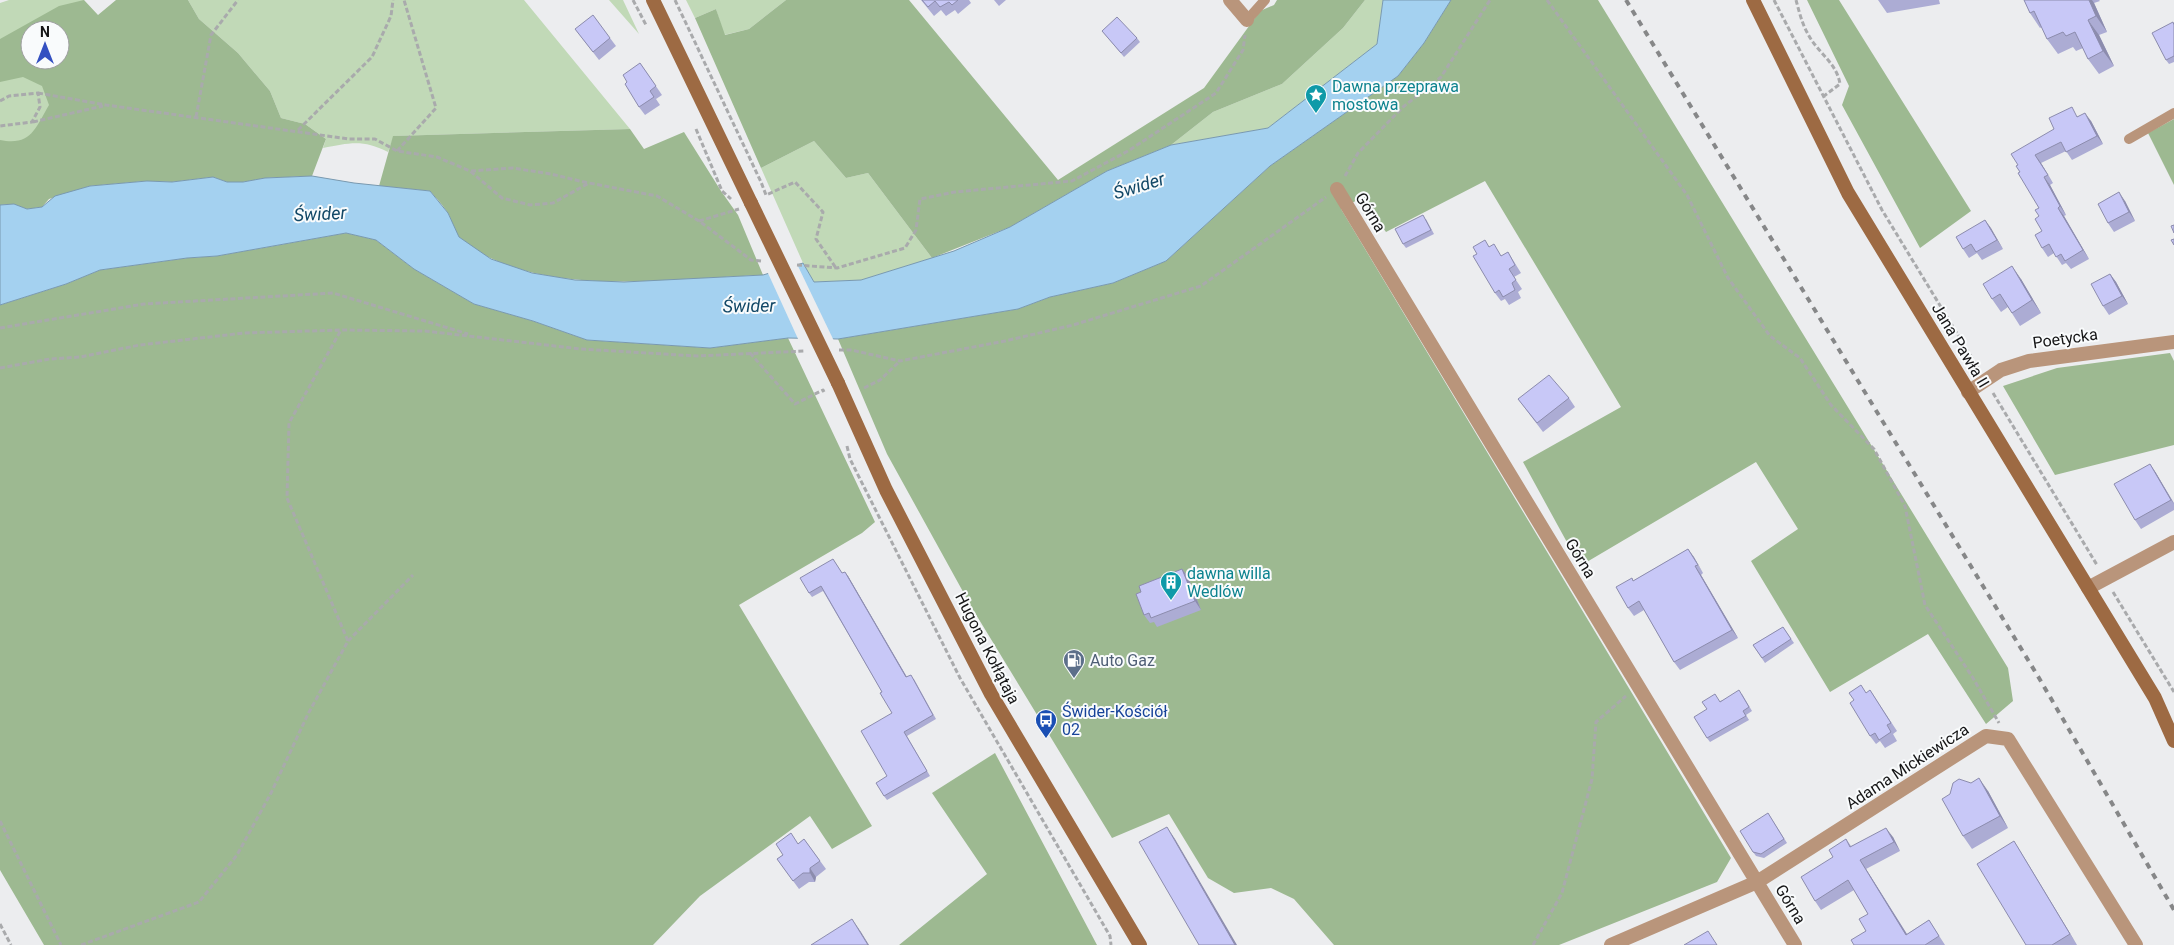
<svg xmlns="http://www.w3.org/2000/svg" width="2174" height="945" font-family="Roboto,sans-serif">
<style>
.green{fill:#c1d9b7;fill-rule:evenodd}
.forest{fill:#9db991;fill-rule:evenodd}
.water{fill:#a4d1f0;stroke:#7999af}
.pier{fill:#ecedef}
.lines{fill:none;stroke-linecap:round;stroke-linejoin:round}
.path{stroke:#a9aaac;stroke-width:3;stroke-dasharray:5 2.5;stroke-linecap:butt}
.service{stroke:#b9957b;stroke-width:10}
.minor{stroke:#b9957b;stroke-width:14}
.secondary{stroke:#9d6a43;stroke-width:14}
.rail{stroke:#868788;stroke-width:4;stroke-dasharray:6 6;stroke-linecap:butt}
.secondary-bridge{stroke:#9d6a43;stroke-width:14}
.wall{fill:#acacd4}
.shaded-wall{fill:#8c8cad}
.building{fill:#c8c8f7;stroke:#8c8cad}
.labels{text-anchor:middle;stroke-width:4;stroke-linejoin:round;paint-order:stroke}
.culture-label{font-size:16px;fill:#0d838f;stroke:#f9fbfc;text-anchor:start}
.street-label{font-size:16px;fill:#151516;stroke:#f9fbfc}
.service-label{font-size:16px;fill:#4e5e75;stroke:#f9fbfc;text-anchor:start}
.transit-label{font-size:16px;fill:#164399;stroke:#f9fbfc;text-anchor:start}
.water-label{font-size:18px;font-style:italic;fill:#124867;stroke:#f9fbfc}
</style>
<rect width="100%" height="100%" fill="#ecedef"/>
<!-- green -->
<path class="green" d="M9 0H84L80 190 0 205V3ZM30 30H60V60H30Z
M188 0H524L630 129 394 136 388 152C363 139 349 143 323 148L326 139 305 124 281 118 270 91 238 53 199 19Z
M609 0H623L639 34Z
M686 0H786L749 29 724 35 716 9 695 18Z
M1365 0H1383L1377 44 1268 128 1171 145 1213 112 1282 84 1343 28Z
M814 141 846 178 868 173 932 258 861 280 814 282 803 263 761 168Z"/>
<!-- forest -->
<path class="forest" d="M84 0 98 15 116 0H188L199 19 238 53 270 91 281 118 305 124 326 139 312 176 266 178 243 182H227L213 177 172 182 147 181 90 186 49 199 42 207 27 209 13 204 0 205V140C31 146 35 129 49 105L42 86 23 77 0 82V39L59 6ZM30 30H60V60H30Z
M786 0H909L1058 180 1204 88 1260 11 1274 5 1277 0H1365L1343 28 1282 84 1213 112 1171 145 1107 171 1010 227 932 258 868 173 846 178 814 141 761 168 695 18 716 9 725 35 749 29Z
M1451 0H1598L2008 668 2013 701 1986 724 1928 634 1830 692 1751 561 1798 529 1756 462 1580 566 1523 462 1621 407 1485 181 1386 232 1361 198 1341 209 1731 858 1717 882 1559 945H1334L1294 899 1271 888 1234 893 1208 878 1169 814 1112 838 972 608 887 454 838 339 1018 309 1050 297 1113 283 1166 261 1270 166 1398 76 1424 43Z
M1807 0H1839L1971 211 1920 248 1842 105 1849 86Z
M2174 119V185L2148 133Z
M630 129 644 149 684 132 721 191 738 215 763 275C674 278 532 301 460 238 454 233 452 222 449 215 444 206 436 198 430 191L379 186 393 136Z
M346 233 376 240 414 269 474 304 533 321 587 340 710 348 788 338 875 522 862 533 739 605 872 826 832 849 810 816 700 896 653 945H44L0 870V305L66 284 100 270 187 258 217 256Z
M2170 353 2174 361V445L2055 475 2003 386 2057 368Z
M995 753 1097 945H899L987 874 932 793Z"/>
<!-- water -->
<path class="water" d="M1383 0H1451L1424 43 1398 76 1270 166 1166 261 1113 283 1050 297 1018 309 838 339 788 338 710 348 587 340 533 321 474 304 414 269 376 240 346 233 217 256 187 258 100 270 66 284 0 305V205L14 204 27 209 42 207 55 196 90 186 147 181 172 182 213 177 227 182H243L265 178 312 176 354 183 430 191 448 213 459 237 491 259 532 273 575 280 624 282 763 275 803 263 814 282 861 280 954 251 1010 227 1107 171 1171 145 1268 128 1377 44Z"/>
<!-- pier -->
<path class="pier" d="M796 262 834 341H799L767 271Z"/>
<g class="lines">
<!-- path -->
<path class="path" d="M633 0 646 25
M675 0 761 182 766 195 795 182 823 212 816 239 836 268
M1547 0 1687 195 1728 278 1770 336 1800 358 1831 405 1874 449 1905 506 1925 605 1973 678 1999 723
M1774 0 1882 210 1978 368
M1796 0C1799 11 1802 24 1808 34 1817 52 1837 63 1840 84L1824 96
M38 93 106 105 349 139H375L397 151 437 157 470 171 502 198 530 205 553 203 589 183 657 196 699 221 751 260 761 261
M0 101 9 96 38 93 40 107 32 122 0 126
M196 117 211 35 238 0
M33 122 103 106
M696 129 722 191 731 199
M298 130 372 57 391 16 393 0
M397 151 436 108 404 0
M471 171 513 168 551 174 588 183
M1345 176 1358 153 1403 107 1441 77 1490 0
M699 221 739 209
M797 265 837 268 905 248 916 230 920 199 955 192 1072 181 1128 151 1216 93 1243 50 1245 35
M0 328 144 304 333 293 468 334
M839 350H851L900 361 1005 341 1073 325 1201 286 1326 197
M750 353 795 404 823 390 824 392
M0 368 50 359 80 357 140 345 244 333 341 330 425 331 581 349 697 356 805 351
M864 388 880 380 899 362
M1993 393 2097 565
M847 446 850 459 960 678 1110 936 1111 945
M2113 592 2174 692
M348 641 413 575
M0 821 61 945
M0 924 11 945
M81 945 199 902 237 855 271 793 308 714 348 641 287 498 289 423 341 330
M1533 945 1562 893 1592 779 1596 722 1626 696"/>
<!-- service -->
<path class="service" d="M1247 20 1265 0
M2129 139 2174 113"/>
<!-- minor -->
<path class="minor" d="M1230 0 1247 20
M1337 189 1795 945
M1968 392 2001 370 2029 361 2174 342
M2088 588 2174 542
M1611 945 1757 882 1986 736 2008 739 2136 945"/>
<!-- secondary -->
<path class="secondary" d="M653 0 751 203
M1753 0 1848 193 2155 698 2174 741
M838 383 886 490 991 694 1140 945"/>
<!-- rail -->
<path class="rail" d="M1626 0 2039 678 2174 910"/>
<!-- secondary-bridge -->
<path class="secondary-bridge" d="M751 203 838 383"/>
</g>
<!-- wall -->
<path class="wall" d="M921 0H969L971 3 958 14 955 10 946 16 941 10 934 16Z
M994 0H1006L999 6Z
M1878 0H1939L1940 4 1887 13Z
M2024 0H2099L2100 1 2094 3 2107 32 2099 35 2114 66 2099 74 2088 59 2083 48 2076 51 2073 47 2058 54 2047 39 2042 27 2040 28 2030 13Z
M2174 24V62L2169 64 2166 60Z
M575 29 610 38 616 46 599 60Z
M1102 31 1137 38 1140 42 1124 57Z
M640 63 662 95 656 99 660 105 645 115 639 107 627 82Z
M2078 116 2091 121 2103 144 2072 160 2066 151 2041 163 2053 183 2050 185 2066 215 2064 216 2089 259 2071 269 2066 263 2062 265 2054 253 2048 257 2042 248V231L2039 216V208L2020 172 2018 165 2054 129Z
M2125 201 2135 221 2114 232 2108 223Z
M1426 219 1434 234 1406 248 1403 244Z
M1985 220 2003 249 1982 260 1977 253 1969 258 1963 249Z
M1490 247 1502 256 1508 252 1521 273 1514 277 1522 289 1518 292 1521 298 1509 305 1505 299 1501 301 1495 293Z
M2110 274 2116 282 2128 304 2109 315 2103 306Z
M2021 279 2041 313 2020 326 2008 307 2001 312 1992 299Z
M1569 398 1575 407 1543 432 1518 399Z
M2150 464 2156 473 2174 503V510L2141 529 2135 520Z
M1688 549 1703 573 1701 575 1738 638 1680 670 1674 662 1644 610 1634 616 1628 608 1633 581Z
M833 559 842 573 848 576 907 677 914 679 936 719 907 736 930 776 887 800 884 796 887 776 892 713 882 692 823 591 812 597 809 593Z
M1182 569 1188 577 1201 610 1157 627 1154 622 1150 623 1144 615Z
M1783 627 1794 643 1765 663 1753 645Z
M1870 690 1897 731 1893 734 1897 741 1885 748 1880 741 1876 744 1870 736 1867 693Z
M1742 694 1752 711 1746 715 1749 720 1710 742 1707 738 1720 701Z
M1988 791 2008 828 1972 849 1963 836Z
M1768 813 1787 843 1764 858 1756 856 1753 852Z
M1893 837 1900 851 1866 869 1907 934 1929 920 1945 945H1854L1866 931 1868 914 1854 890 1821 910 1815 901 1833 857 1846 839 1851 846Z
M804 839 826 869 816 877 815 882H809L799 889 777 859Z
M2014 841 2022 854 2077 945H2026Z"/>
<!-- shaded-wall -->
<path class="shaded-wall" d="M2089 0H2092L2094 3 2107 32 2096 16Z
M2088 20 2099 35 2114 66 2103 51Z
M2085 113 2091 121 2103 144 2097 136Z
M2035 155 2041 163 2053 183 2048 175Z
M2044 177 2050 185 2066 215 2060 206Z
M2119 192 2125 201 2135 221 2129 212Z
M2058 208 2064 216 2089 259 2083 250Z
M1985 220 1991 228 2003 249 1997 240Z
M2012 266 2021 279 2041 313 2032 300Z
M2110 274 2116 282 2128 304 2122 296Z
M2150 464 2156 473 2174 504 2171 500Z
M1688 549 1694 557 1703 573Z
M1695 566 1701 575 1738 638 1732 630Z
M1182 569 1188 577 1201 610 1195 601Z
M845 572 848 576 909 681 906 677Z
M1979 778 1988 791 2008 828 2000 816Z
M1167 827 1175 839 1237 945H1235Z
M1886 828 1893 837 1900 851 1894 842Z
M2014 841 2022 854 2077 945 2070 934Z
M1860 860 1866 869 1913 944 1906 935Z
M810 868 816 877 815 882 810 873Z
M852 919 861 932 869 945H868Z"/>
<!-- building -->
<path class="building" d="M922 0H958L952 5 949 2 940 7 935 1 928 7Z
M2024 0H2089L2096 16 2088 20 2103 51 2088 59 2075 32 2066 36 2063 32 2047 39 2034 11 2030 13Z
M593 15 610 38 593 52 575 29Z
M1117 17 1137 38 1121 53 1102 31Z
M2173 22 2174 25V56L2166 60 2152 33Z
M640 63 656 86 650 91 654 97 639 107 625 84 627 82 623 75Z
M2072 107 2077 117 2085 113 2097 136 2066 152 2061 142 2035 155 2048 175 2044 177 2060 206 2058 208 2083 250 2065 261 2061 254 2056 257 2049 244 2042 248 2035 235 2042 231 2035 219 2039 216 2035 210 2039 208 2018 173 2020 172 2016 166 2018 165 2011 154 2054 129 2049 118Z
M2119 192 2129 212 2108 223 2098 204Z
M1423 215 1431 230 1403 244 1395 229Z
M1985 220 1997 240 1976 252 1971 244 1963 249 1956 237Z
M2174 225V233L2171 226Z
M2174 239V245L2171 240Z
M1485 240 1489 247 1494 244 1501 256 1508 252 1515 265 1509 269 1516 280 1512 283 1515 290 1503 297 1499 290 1495 293 1473 256 1477 254 1473 247Z
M2012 266 2032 300 2012 313 2000 294 1992 299 1983 284Z
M2110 274 2122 296 2103 306 2091 284Z
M1549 375 1569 398 1537 423 1518 399Z
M2150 464 2171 500 2135 520 2114 484Z
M1688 549 1698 565 1695 566 1732 630 1674 662 1639 601 1628 608 1616 587 1632 578 1633 581Z
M833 559 842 573 845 572 906 677 911 675 933 715 904 732 927 771 884 796 876 783 887 776 861 731 892 713 880 693 882 692 821 586 809 593 800 578Z
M1182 569 1195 601 1151 618 1149 613 1144 615 1136 594 1141 592 1139 586Z
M1783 627 1791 639 1762 658 1753 645Z
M1861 685 1866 693 1870 690 1891 723 1887 725 1891 732 1879 740 1875 733 1870 736 1850 703 1854 700 1849 693Z
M1739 690 1749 707 1743 711 1746 716 1707 738 1694 717 1707 709 1702 702 1715 694 1720 702Z
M1979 778 2000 816 1963 836 1942 799 1950 794 1953 783 1959 779 1971 783Z
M1768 813 1784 839 1761 854 1753 852 1740 831Z
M1167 827 1235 945H1199L1139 842Z
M1886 828 1894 842 1860 860 1906 935 1929 920 1939 936 1925 945H1854L1851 940 1866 931 1859 919 1868 914 1848 880 1815 901 1801 877 1833 857 1829 850 1846 839 1850 847Z
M791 833 798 844 804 839 820 861 810 868V873H803L793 881 777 859 783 855 776 844Z
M2014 841 2070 934 2052 945H2026L1977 864Z
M852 919 868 945H811Z
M1708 931 1717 945H1684Z"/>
<!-- icons -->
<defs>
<g id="sight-pin" transform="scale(1.125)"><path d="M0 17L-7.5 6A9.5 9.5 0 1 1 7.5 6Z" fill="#0f9aa8" stroke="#f9fbfc"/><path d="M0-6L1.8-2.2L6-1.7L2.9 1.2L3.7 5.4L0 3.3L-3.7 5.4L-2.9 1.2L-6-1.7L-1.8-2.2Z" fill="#fff"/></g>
<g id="building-pin" transform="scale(1.125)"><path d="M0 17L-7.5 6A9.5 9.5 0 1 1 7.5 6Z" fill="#0f9aa8" stroke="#f9fbfc"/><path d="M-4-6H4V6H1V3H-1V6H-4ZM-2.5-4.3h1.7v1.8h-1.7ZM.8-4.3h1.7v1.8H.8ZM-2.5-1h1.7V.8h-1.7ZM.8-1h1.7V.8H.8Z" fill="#fff"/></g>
<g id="fuel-pin" transform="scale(1.125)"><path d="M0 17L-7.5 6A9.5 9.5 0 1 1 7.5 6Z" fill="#5c6f8a" stroke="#f9fbfc"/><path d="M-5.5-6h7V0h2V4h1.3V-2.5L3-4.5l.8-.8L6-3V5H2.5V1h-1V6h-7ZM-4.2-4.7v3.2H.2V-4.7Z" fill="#fff"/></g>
<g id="bus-pin" transform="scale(1.125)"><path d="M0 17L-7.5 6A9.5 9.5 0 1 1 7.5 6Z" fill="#1a4fb4" stroke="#f9fbfc"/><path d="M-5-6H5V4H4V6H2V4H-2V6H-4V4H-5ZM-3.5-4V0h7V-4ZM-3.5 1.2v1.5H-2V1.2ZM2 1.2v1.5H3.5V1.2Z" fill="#fff"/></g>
</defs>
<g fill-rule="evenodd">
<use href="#sight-pin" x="1316" y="95"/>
<use href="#building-pin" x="1171" y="582"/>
<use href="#fuel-pin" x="1074" y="660"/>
<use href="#bus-pin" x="1046" y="720"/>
</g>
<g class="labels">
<!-- culture labels -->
<g class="culture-label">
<text x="1332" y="92">Dawna przeprawa<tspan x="1332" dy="18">mostowa</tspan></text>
<text x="1187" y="579">dawna willa<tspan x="1187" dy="18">Wedlów</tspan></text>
</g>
<!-- street labels -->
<g class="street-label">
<text transform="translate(1371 212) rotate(59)" y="6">Górna</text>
<text transform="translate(2065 338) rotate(-8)" y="6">Poetycka</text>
<text transform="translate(1961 345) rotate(59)" y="6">Jana Pawła II</text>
<text transform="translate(1581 558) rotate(59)" y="6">Górna</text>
<text transform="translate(988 648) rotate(63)" y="6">Hugona Kołłątaja</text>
<text transform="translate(1907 766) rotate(-33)" y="6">Adama Mickiewicza</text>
<text transform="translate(1791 904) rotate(59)" y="6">Górna</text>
</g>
<!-- service labels -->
<g class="service-label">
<text x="1090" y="666">Auto Gaz</text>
</g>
<!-- transit labels -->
<g class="transit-label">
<text x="1062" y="717">Świder-Kościół<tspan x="1062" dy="18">02</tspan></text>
</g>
<!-- water labels -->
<g class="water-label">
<text transform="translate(1139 186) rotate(-17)" y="6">Świder</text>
<text transform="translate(320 214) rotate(-3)" y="6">Świder</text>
<text transform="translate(749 306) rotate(-1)" y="6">Świder</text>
</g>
</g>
<!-- north arrow -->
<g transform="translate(45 45)"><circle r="24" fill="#f9fbfc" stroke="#9e9fa0"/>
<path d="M0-4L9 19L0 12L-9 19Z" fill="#3450c1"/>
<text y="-8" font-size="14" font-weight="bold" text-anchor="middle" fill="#151516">N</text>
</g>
</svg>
